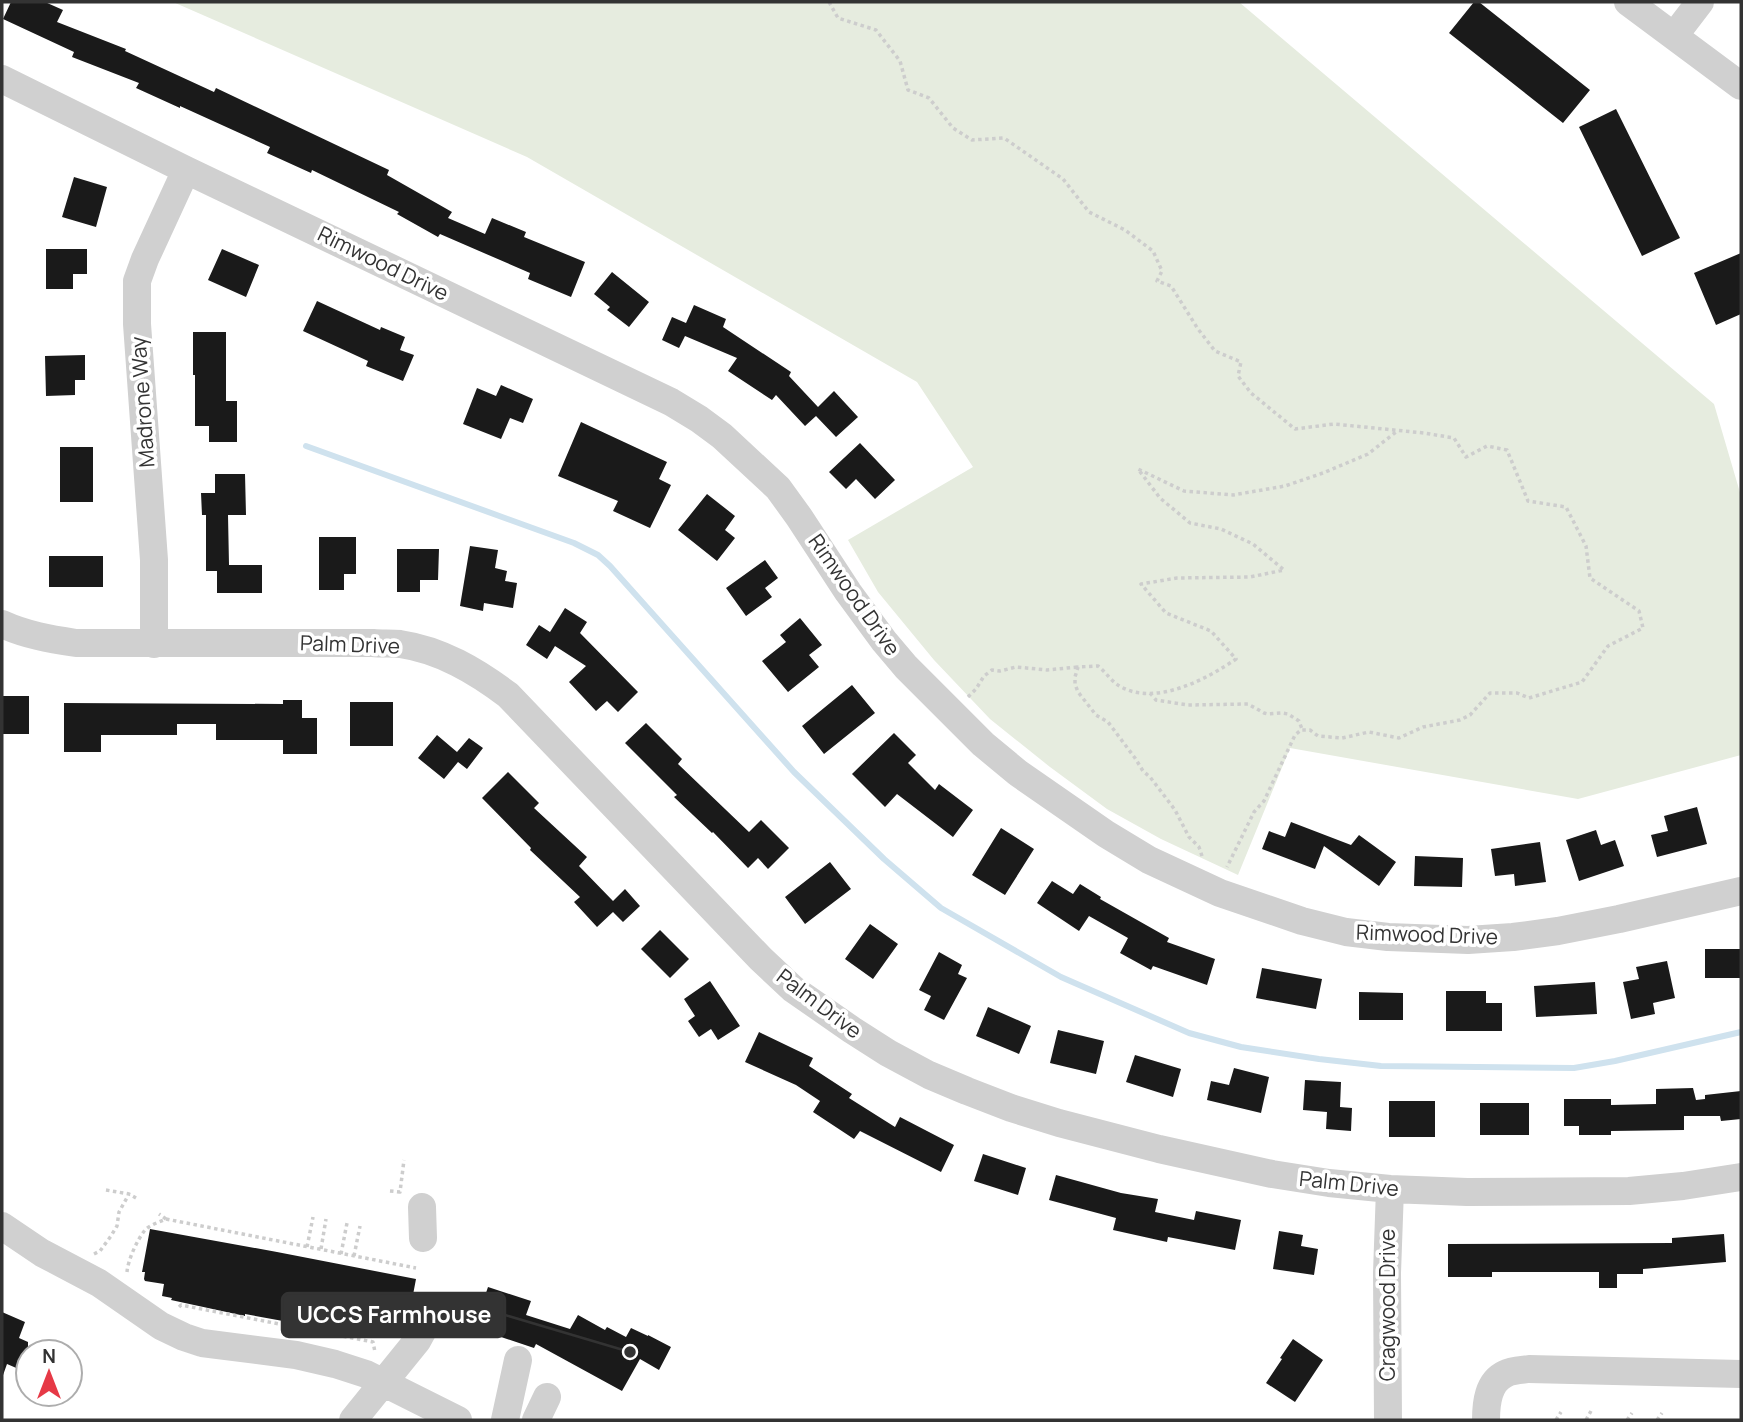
<svg xmlns="http://www.w3.org/2000/svg" width="1743" height="1422" font-family="Manrope,sans-serif">
<style>
.green{fill:#e6ecdf}
.lines{fill:none;stroke-linecap:round;stroke-linejoin:round}
.stream{stroke:#cfe2ee;stroke-width:6}
.building{fill:#1a1a1a}
.path{stroke:#cdcdcd;stroke-width:3.5;stroke-dasharray:3.5 3.5;stroke-linecap:butt}
.minor{stroke:#d0d0d0;stroke-width:28}
.labels{text-anchor:middle;stroke-width:7;stroke-linejoin:round;paint-order:stroke}
.street-label{font-size:21px;fill:#333;stroke:#fff}
.leader{fill:none;stroke:#333;stroke-width:2.5}
.callout-dot{fill:#333;stroke:#fff;stroke-width:2.5}
.callout{fill:#333;stroke:#333;stroke-width:2.5}
.callout-label{font-size:23px;text-anchor:middle;font-weight:bold;fill:#fff}
</style>
<rect width="100%" height="100%" fill="#fff"/>
<!-- green -->
<path class="green" d="M173 2H1239L1714 404 1741 496V755L1578 799 1290 748 1238 875 1161 839 1107 809 1050 767 990 719 934 660 878 592 848 540 973 467 917 382 527 157Z"/>
<g class="lines">
<!-- stream -->
<path class="stream" d="M306 446 574 543 598 555 610 566 794 772 884 859 941 908 1061 977 1189 1033 1241 1047 1319 1059 1381 1066 1574 1068 1615 1061 1741 1032"/>
</g>
<!-- building -->
<path class="building" d="M11 2H45L63 10 57 22 126 49 125 51 214 92 216 88 389 170 387 175 452 212 448 218 485 234 492 218 526 232 524 237 585 262 571 297 528 279 530 273 440 234 438 237 397 214 399 212 312 170 311 173 267 153 270 147 180 106V108L136 88 139 83 72 57 74 52 3 19Z
M1474 2H1479L1590 90 1563 123 1449 33Z
M1616 109 1680 238 1642 256 1579 127Z
M74 177 107 187 96 227 62 217Z
M46 249H87V274H73V289H46Z
M222 249 259 265 246 297 208 280Z
M1741 253V314L1716 325 1694 273Z
M612 272 649 302 629 327 607 310 610 307 594 294Z
M317 301 380 330 381 327 405 337 400 350 414 355 403 381 366 366 368 361 303 331Z
M694 305 726 319 723 327 791 372 789 376 818 407 834 391 858 417 836 437 816 416 805 426 776 395 772 400 728 371 737 358 685 336 679 348 662 340 672 317 686 323Z
M193 332H226V401H237V442H209V426H195V375H193Z
M85 355V380H75V395L46 396 45 356Z
M501 385 533 399 523 423 510 418 501 439 463 424 477 388 496 396Z
M581 422 667 462 659 479 671 485 650 528 613 511 618 501 558 476Z
M860 443 895 480 875 499 856 479 846 489 829 472Z
M60 447H93V502H60Z
M215 474H245L246 515H228L229 565H262V593H217V571H206V515H202L201 493H215Z
M707 494 735 516 725 530 735 538 717 561 678 530Z
M319 537H356V574H344V590H319Z
M470 546 498 550 495 568 507 571 505 581 517 583 513 608 484 603 483 611 460 606Z
M397 549H439L438 580H420V592H397Z
M49 556H103V587H49Z
M765 560 778 578 765 588 772 597 746 616 726 588Z
M565 608 587 622 580 633 638 692 618 712 607 701 596 711 569 682 586 666 555 646 547 659 526 645 539 625 550 632Z
M800 618 822 645 809 655 819 667 788 692 762 661 786 642 780 635Z
M852 685 875 713 824 754 802 726Z
M2 696H29V734H2Z
M283 700H302V718H317V754H283V740H216V724H177V735H101V752H64V703L283 704Z
M350 702H393V746H350Z
M646 723 682 759 678 764 749 832 761 820 789 848 768 869 758 858 748 868 713 832 712 833 674 797 677 795 625 743Z
M894 733 916 755 908 763 935 790 939 784 973 810 953 837 897 794 885 807 852 774Z
M437 735 457 752 469 738 483 748 467 769 458 762 444 779 418 758Z
M508 772 539 803 534 808 587 857 579 866 613 901 625 889 640 906 623 922 613 912 597 927 574 902 580 897 530 850 531 848 482 798Z
M1697 807 1707 844 1657 857 1651 835 1668 831 1664 816Z
M1291 822 1351 845 1359 835 1396 862 1379 886 1324 846 1315 869 1262 849 1269 831 1285 837Z
M1001 828 1034 849 1005 895 972 875Z
M1596 830 1601 845 1615 840 1624 866 1579 881 1566 840Z
M1540 842 1546 882 1515 886 1514 874 1495 876 1491 849Z
M1415 856 1463 858 1462 887 1414 886Z
M830 862 851 889 805 924 785 897Z
M1052 881 1073 894 1080 884 1101 897 1100 899 1169 938 1167 942 1215 959 1207 985 1153 966 1151 970 1120 953 1128 938 1089 916 1079 931 1037 903Z
M870 924 898 944 873 979 845 959Z
M660 930 689 959 670 978 641 949Z
M1705 949H1741V978H1705Z
M939 952 962 965 958 974 967 978 944 1020 924 1010 931 996 919 990Z
M1667 961 1675 998 1653 1003 1655 1014 1631 1019 1623 982 1639 979 1636 967Z
M1262 968 1322 979 1316 1009 1256 998Z
M710 981 740 1026 718 1040 711 1029 699 1037 688 1021 695 1016 684 999Z
M1595 982 1597 1014 1536 1017 1534 986Z
M1446 991H1486V1003H1502V1031H1446Z
M1359 992 1403 993V1020H1359Z
M988 1007 1031 1026 1019 1054 976 1036Z
M1058 1030 1104 1041 1096 1074 1050 1063Z
M759 1032 813 1058 809 1066 852 1094 849 1098 895 1127 900 1117 954 1145 941 1172 860 1131 854 1139 813 1112 820 1101 796 1085 745 1062Z
M1135 1055 1181 1069 1173 1097 1126 1082Z
M1234 1068 1269 1077 1261 1113 1207 1100 1211 1081 1229 1085Z
M1305 1080 1341 1082 1340 1107 1352 1108 1351 1131 1326 1129 1327 1112 1303 1110Z
M1693 1088 1696 1100 1705 1099V1095L1741 1091V1119L1721 1121 1720 1116H1684V1130L1611 1131V1135H1579V1126H1564V1099H1611V1105L1656 1104V1089Z
M1389 1101H1435V1137H1389Z
M1480 1103H1529V1135H1480Z
M983 1154 1026 1168 1018 1195 974 1181Z
M1056 1175 1121 1193 1158 1199 1155 1212 1194 1220 1196 1211 1241 1220 1235 1250 1168 1237 1167 1242 1113 1230 1116 1218 1049 1200Z
M150 1229 277 1252 416 1279 408 1321 406 1320 404 1329 391 1327 389 1338 364 1333V1335L332 1330V1332L294 1324V1323L245 1314V1316L171 1300 172 1298 162 1296 164 1284 145 1281 144 1279 145 1272H142Z
M1279 1231 1303 1235 1301 1246 1318 1249 1314 1275 1273 1269Z
M1724 1234 1726 1262 1643 1269V1274H1617V1288H1599V1272H1492V1277H1448V1244L1672 1243V1238Z
M488 1287 531 1301 526 1315 570 1329 578 1315 605 1330 607 1327 626 1337 631 1328 648 1336V1335L671 1347 659 1370 640 1359 622 1391 536 1344 534 1348 474 1328Z
M2 1312 25 1322 19 1338 28 1342V1373L7 1364 2 1378Z
M1293 1339 1323 1360 1295 1402 1266 1383 1282 1359 1280 1358Z"/>
<g class="lines">
<!-- path -->
<path class="path" d="M829 2 838 18 876 30 900 61 908 90 929 98 953 128 972 140 1004 138 1063 179 1089 212 1125 230 1153 251 1162 271 1157 281 1171 286 1198 329 1215 351 1241 362 1238 376 1251 393 1295 429 1334 424 1424 433 1454 438 1466 457 1487 446 1507 450 1528 501 1566 507 1586 546 1590 578 1639 611 1643 628 1608 646 1582 682 1529 698 1517 693H1490L1470 715 1460 720 1423 727 1399 738 1369 732 1342 738 1318 736 1310 730H1301L1295 735 1264 801 1254 812 1227 867
M1150 693 1156 700 1188 705 1248 704 1264 713 1268 714 1282 713 1288 714 1299 721 1302 729
M968 697 976 689 984 676 992 670 1000 671 1016 667 1047 670 1078 667
M1202 856 1199 847 1189 837 1175 810 1163 794 1150 777 1143 771 1135 758 1108 722 1096 715 1078 692 1075 684V677L1078 667 1098 666C1107 673 1112 683 1123 688 1158 705 1207 679 1236 659L1211 631 1166 613 1141 584 1177 578 1250 577 1284 570 1253 544 1221 529 1190 523 1160 498 1138 469 1184 491 1233 495 1285 486 1323 473 1368 454 1396 432
M106 1190 129 1194 136 1198
M390 1191 400 1192 404 1160
M166 1219 416 1268
M307 1247 313 1217
M321 1249 326 1219
M94 1254 100 1251 111 1236 117 1226 119 1212 129 1194
M341 1254 347 1223
M354 1256 360 1226
M127 1272C128 1260 137 1240 145 1230 150 1225 159 1222 166 1219L159 1214
M179 1307 181 1305 373 1342 375 1352
M1556 1420 1561 1412
M1586 1420 1591 1411
M1627 1420 1632 1413
M1657 1420 1662 1413"/>
<!-- minor -->
<path class="minor" d="M1628 2 1741 86
M1674 36 1700 2
M2 79 186 170 671 402 699 419 722 436 778 488 799 517 848 592 884 641 906 667 983 744 1018 773 1106 834 1149 860 1220 893 1302 921 1346 932 1388 937 1468 940 1513 937 1558 931 1619 919 1741 891
M2 624C26 635 50 639 76 643H373C382 644 391 643 400 644 441 650 476 671 508 695L761 959 793 989 852 1030 888 1053 929 1075 967 1091 1011 1108 1059 1123 1159 1149 1272 1174 1329 1183 1390 1189 1467 1192 1629 1191 1683 1186 1741 1177
M154 644V560L137 324V281L145 259 186 170
M422 1207 423 1238
M2 1226 42 1253 99 1283 161 1326 184 1337 202 1343 296 1355 335 1364 366 1374 458 1420
M353 1420 417 1341 423 1330 426 1316
M505 1420 518 1360
M536 1420 547 1397
M1388 1420 1387 1273 1390 1189
M1486 1420C1486 1403 1488 1382 1505 1374 1512 1370 1522 1370 1529 1369L1741 1374"/>
</g>
<g class="labels">
<!-- street labels -->
<g class="street-label">
<text transform="translate(383 264) rotate(26)" y="7">Rimwood Drive</text>
<text transform="translate(143 402) rotate(-94)" y="7">Madrone Way</text>
<text transform="translate(854 595) rotate(55)" y="7">Rimwood Drive</text>
<text transform="translate(350 645) rotate(2)" y="7">Palm Drive</text>
<text transform="translate(1427 935) rotate(2)" y="7">Rimwood Drive</text>
<text transform="translate(819 1004) rotate(37)" y="7">Palm Drive</text>
<text transform="translate(1349 1184) rotate(6)" y="7">Palm Drive</text>
<text transform="translate(1388 1305) rotate(-90)" y="7">Cragwood Drive</text>
</g>
</g>
<!-- callouts -->
<path class="leader" d="M630 1352L505 1315"/>
<circle class="callout-dot" cx="630" cy="1352" r="7"/>
<rect class="callout" x="282" y="1293" width="223" height="44" rx="7"/>
<g class="callout-label">
<text x="394" y="1323">UCCS Farmhouse</text>
</g>
<!-- border -->
<rect width="1743" height="1422" fill="none" stroke="#333333" stroke-width="7"/>
<!-- north arrow -->
<g transform="translate(49 1373)"><circle r="33" fill="#ffffff" stroke="#adadad" stroke-width="2"/>
<path d="M0-5L12 26L0 18L-12 26Z" fill="#e63946"/>
<text y="-10" font-size="19" font-weight="bold" text-anchor="middle" fill="#333333">N</text>
</g>
</svg>
